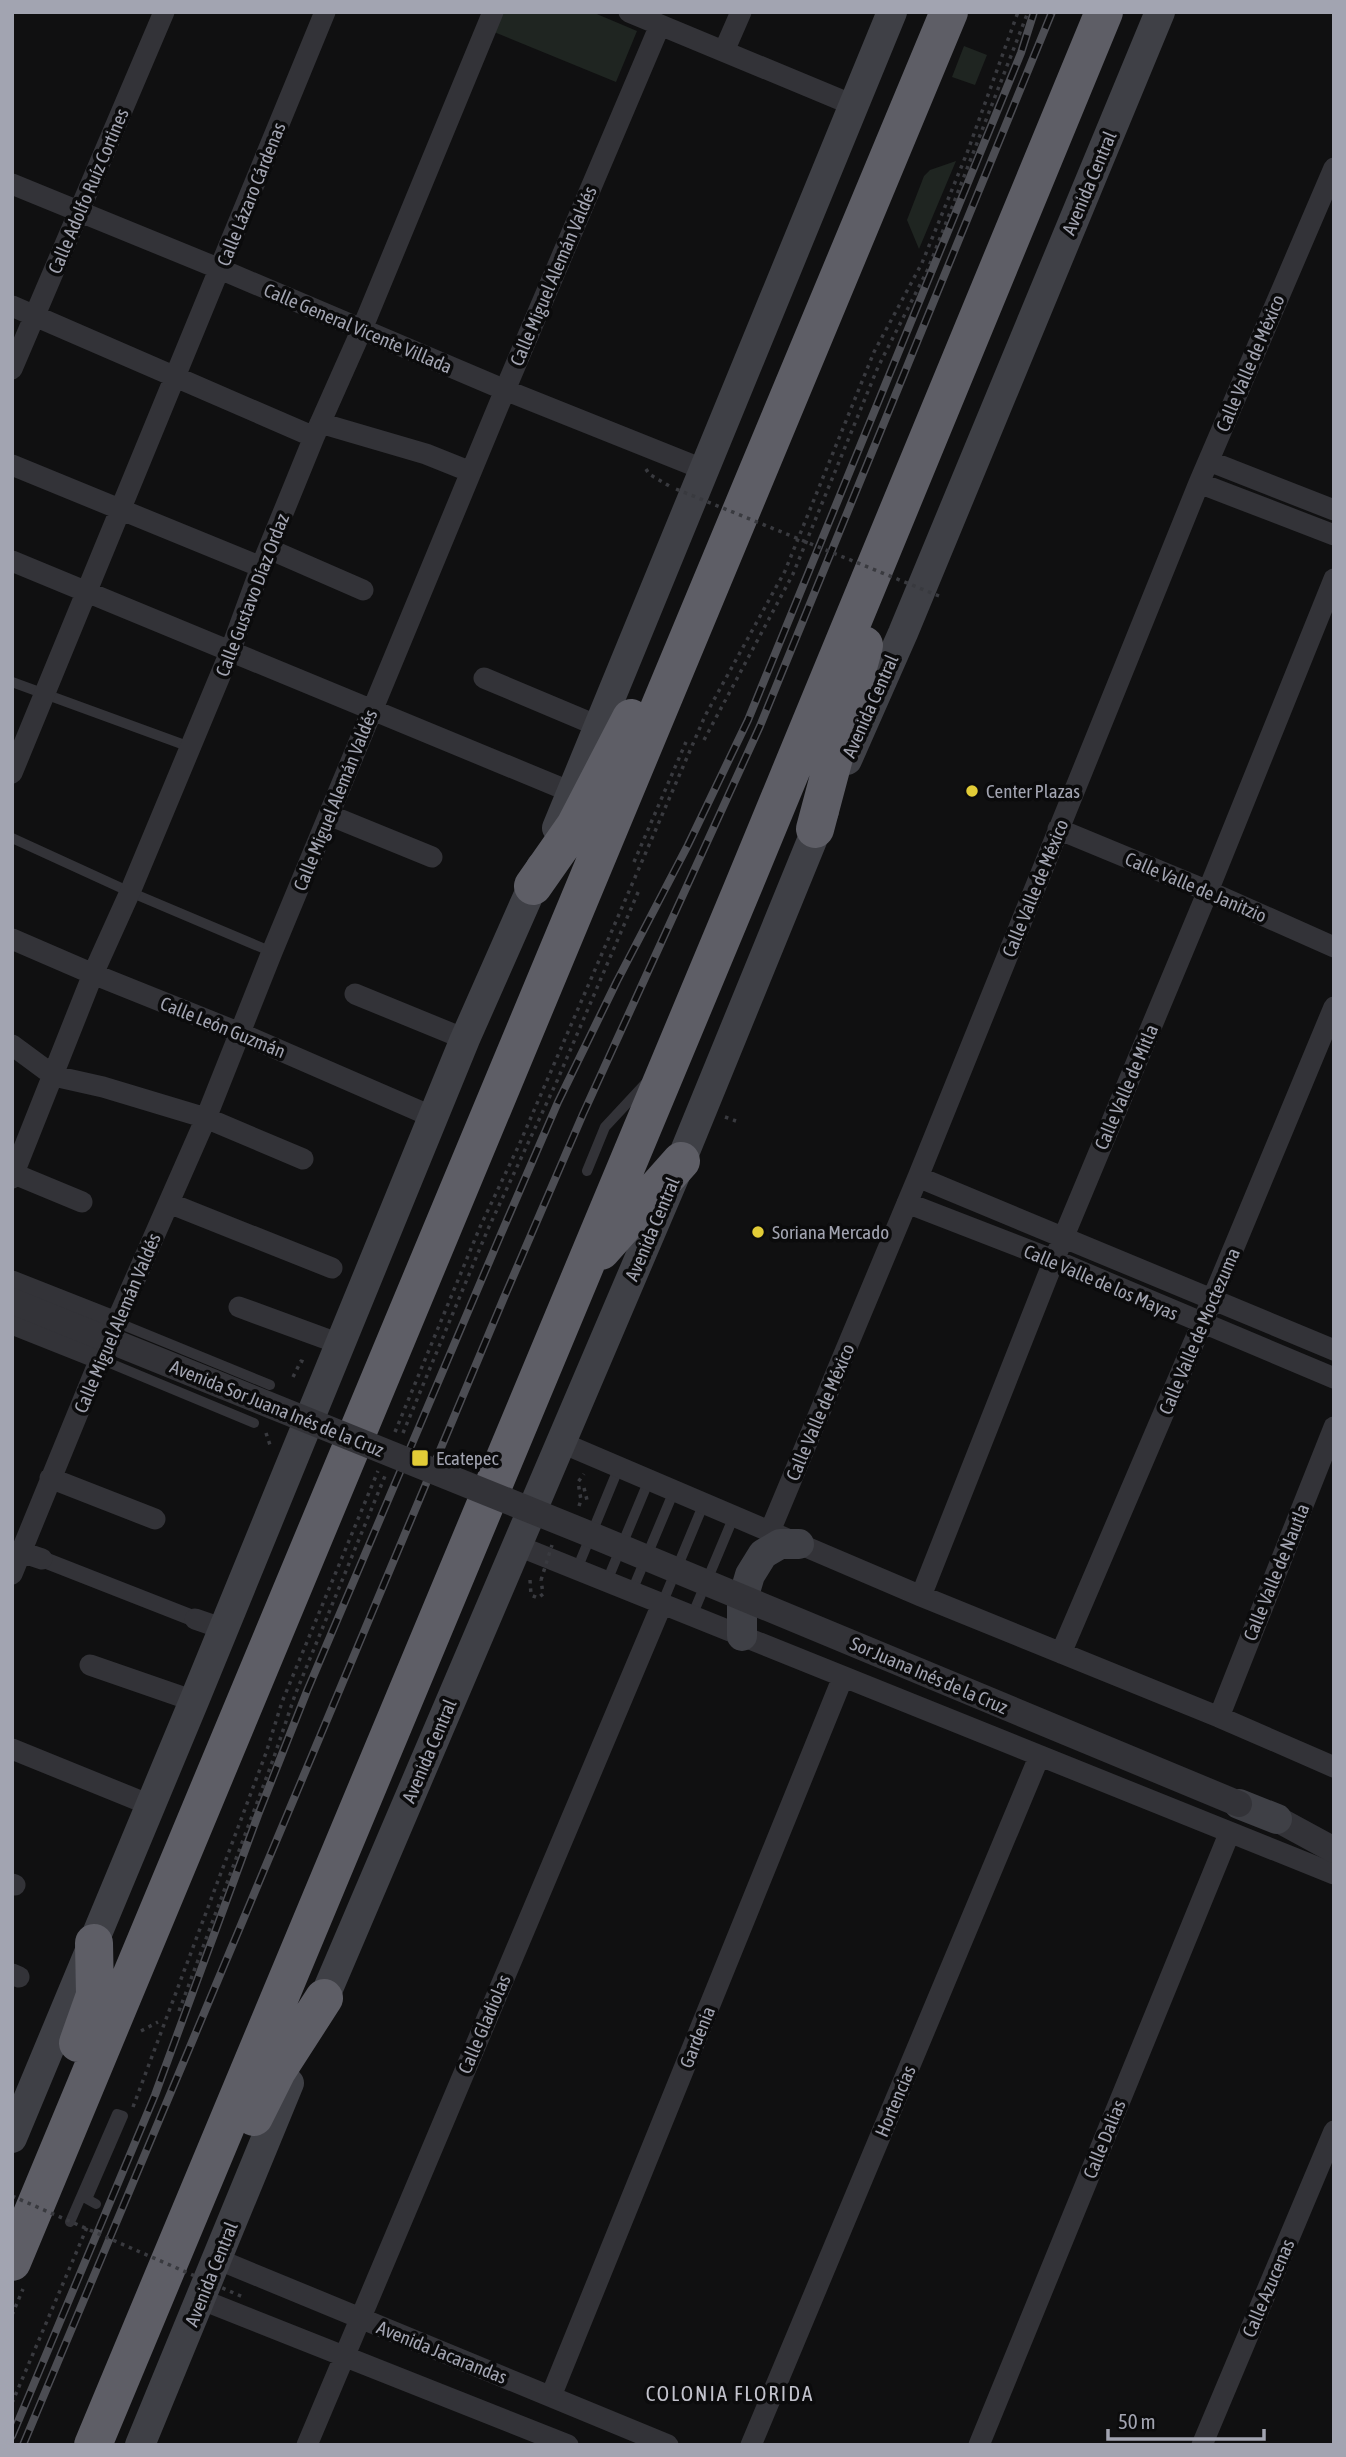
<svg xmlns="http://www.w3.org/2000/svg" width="1346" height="2457" font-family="'Asap Condensed',sans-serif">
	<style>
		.green { fill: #1f2521 }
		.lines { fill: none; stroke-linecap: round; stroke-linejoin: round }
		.path { stroke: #393a3f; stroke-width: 3.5; stroke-dasharray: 3.5 5; stroke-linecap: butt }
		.service { stroke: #333338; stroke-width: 10 }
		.pedestrian { stroke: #333338; stroke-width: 16 }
		.minor { stroke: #333338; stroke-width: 21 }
		.tertiary { stroke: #333338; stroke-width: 26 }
		.secondary { stroke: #3f4046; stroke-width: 30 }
		.motorway { stroke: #5e5e66; stroke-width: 38 }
		.rail-casing { stroke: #4c4d53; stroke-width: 8 }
		.rail { stroke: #0b0b0c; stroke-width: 5; stroke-dasharray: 16; stroke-linecap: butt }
		.path-bridge { stroke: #393a3f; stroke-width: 3.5; stroke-dasharray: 3.5 5; stroke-linecap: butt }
		.tertiary-bridge { stroke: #333338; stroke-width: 26 }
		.poi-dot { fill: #e2cc37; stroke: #0b0b0c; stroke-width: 2.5 }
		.labels { text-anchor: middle; stroke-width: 7; stroke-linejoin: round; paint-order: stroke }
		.street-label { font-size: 19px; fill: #a2a4b1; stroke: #0b0b0c }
		.poi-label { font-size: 19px; fill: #a2a4b1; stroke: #0b0b0c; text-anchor: start }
		.neighbourhood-label { font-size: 21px; letter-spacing: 2px; fill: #c3c3cd; stroke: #0b0b0c }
	</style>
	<rect width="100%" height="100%" fill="#101011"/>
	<path class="green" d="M502,12h90l45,19 -21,51 -122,-50z
		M964,46l23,9 -12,30 -23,-8z
		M956,161l-37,88 -12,-29 17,-44 6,-6z"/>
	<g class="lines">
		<path class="path" d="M646,469l3,5 22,13
			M704,740l89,-166 85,-207 50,-98 100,-257
			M634,862l52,-120
			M725,1117l11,4
			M293,1377l8,-16 5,2
			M395,1432l85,-205 39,-82 186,-429 80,-145 89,-219 48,-89 45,-110 51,-141
			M266,1433l5,15
			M403,1433l85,-204 69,-148 82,-191
			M584,1488l3,12 3,1
			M579,1506l2,-6 -3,-18 6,-8
			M530,1580l1,15 7,3 5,-4 -2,-14
			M179,2011l94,-251 22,-65 90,-219
			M141,2031l17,-9
			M133,2107l133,-354 16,-51 96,-231
			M12,2315l11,-26
			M12,2403l76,-178"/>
		<path class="service" d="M12,682l178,65
			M12,838l118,54 142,60
			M587,1171l18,-44 40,-43
			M116,1322l154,63
			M100,1359l154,64
			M577,1569l42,-102
			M607,1581l42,-101
			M632,1591l42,-100
			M662,1604l42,-101
			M692,1616l42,-100
			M70,2222l47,-108 6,2 -36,83 9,5"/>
		<path class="pedestrian" d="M42,1559l153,60"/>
		<path class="minor" d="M629,12l224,93
			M724,51l17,-39
			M12,184l208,85 285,121 200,80
			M12,306l302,131
			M12,369l152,-357
			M320,423l106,31 45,18
			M1209,461l125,49
			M12,465l249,102
			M1199,483l135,52
			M269,549l94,41
			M12,561l559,231
			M484,678l114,48
			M12,773l313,-761
			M329,815l103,42
			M1058,829l150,62 126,56
			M12,939l81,35 147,59 193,84
			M355,994l110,45
			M12,1045l42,31 49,11 103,31 97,41
			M12,1173l70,29
			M918,1177l416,173
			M12,1178l81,-204 37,-82 100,-240 31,-85 53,-130 48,-108 131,-317
			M169,1203l163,65
			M907,1203l147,57 280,118
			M12,1281l104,41
			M239,1307l101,37
			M12,1324l88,35
			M560,1442l361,154 298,121 115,50
			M50,1478l105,41
			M770,1531l148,-354 281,-694 135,-315
			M516,1545l818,329
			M21,1552l21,7
			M12,1574l88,-215 106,-241 66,-166 233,-562 155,-365
			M921,1596l133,-336 154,-369 126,-312
			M195,1619l29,10
			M1061,1653l151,-353 122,-293
			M90,1665l104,36
			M1219,1717l115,-290
			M12,1749l138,56
			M12,1884l3,1
			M12,1974l7,3
			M217,2259l451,186
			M200,2299l368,146
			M551,2396l292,-719
			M307,2445l355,-841
			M751,2445l288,-688
			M979,2445l250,-611
			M1202,2445l132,-314"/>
		<path class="tertiary" d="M1277,1819l57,31"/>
		<path class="secondary" d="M847,760l56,-127 257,-621
			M557,828l335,-816
			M742,1636v-34l8,-27 13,-21 17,-10h19
			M1239,1804l38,15
			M316,2017l365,-856 143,-350
			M12,2138l182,-437 271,-662 76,-172
			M140,2445l149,-362"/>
		<path class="motorway" d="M815,829l49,-184
			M533,886l42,-60 56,-108
			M601,1251l80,-90
			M78,2043l17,-48 -1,-52
			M254,2117l23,-46 47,-73
			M12,2262l937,-2250
			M93,2445l650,-1558 361,-875"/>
		<defs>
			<path id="rail" d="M12,2436l143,-341 103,-280 49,-124 194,-457 57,-132 59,-121 71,-136 60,-125 273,-667 13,-41
				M23,2445l480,-1145 80,-186 177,-388 292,-714"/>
		</defs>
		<use href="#rail" class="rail-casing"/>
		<use href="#rail" class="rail"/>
		<path class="path-bridge" d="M676,489l263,107
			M541,1580l11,-35
			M12,2196l231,101"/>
		<path class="tertiary-bridge" d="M12,1301l570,230 657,273"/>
	</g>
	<g class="poi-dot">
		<circle cx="972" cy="791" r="7"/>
		<circle cx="758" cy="1232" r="7"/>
		<rect x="411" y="1449" width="18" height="18" rx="3.5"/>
	</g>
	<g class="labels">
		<g class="street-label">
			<text transform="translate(1089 183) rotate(-67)" y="7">Avenida Central</text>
			<text transform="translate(88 191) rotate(-67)" y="7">Calle Adolfo Ruíz Cortines</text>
			<text transform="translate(251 194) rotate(-68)" y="7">Calle Lázaro Cárdenas</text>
			<text transform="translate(553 276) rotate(-67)" y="7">Calle Miguel Alemán Valdés</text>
			<text transform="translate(358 328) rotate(23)" y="7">Calle General Vicente Villada</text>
			<text transform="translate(1250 363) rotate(-67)" y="7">Calle Valle de México</text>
			<text transform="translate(252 595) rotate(-69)" y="7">Calle Gustavo Díaz Ordaz</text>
			<text transform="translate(870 706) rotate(-66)" y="7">Avenida Central</text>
			<text transform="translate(335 800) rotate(-68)" y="7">Calle Miguel Alemán Valdés</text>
			<text transform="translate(1196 887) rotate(23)" y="7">Calle Valle de Janitzio</text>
			<text transform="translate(1035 888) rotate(-68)" y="7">Calle Valle de México</text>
			<text transform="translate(223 1027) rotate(22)" y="7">Calle León Guzmán</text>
			<text transform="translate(1126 1087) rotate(-67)" y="7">Calle Valle de Mitla</text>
			<text transform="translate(652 1229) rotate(-67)" y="7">Avenida Central</text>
			<text transform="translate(1101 1282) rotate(23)" y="7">Calle Valle de los Mayas</text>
			<text transform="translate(117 1323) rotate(-67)" y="7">Calle Miguel Alemán Valdés</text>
			<text transform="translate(1199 1331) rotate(-67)" y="7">Calle Valle de Moctezuma</text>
			<text transform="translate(277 1408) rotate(22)" y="7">Avenida Sor Juana Inés de la Cruz</text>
			<text transform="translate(820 1412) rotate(-67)" y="7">Calle Valle de México</text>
			<text transform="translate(1276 1572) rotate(-68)" y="7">Calle Valle de Nautla</text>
			<text transform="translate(929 1675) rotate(23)" y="7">Sor Juana Inés de la Cruz</text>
			<text transform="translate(429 1751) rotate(-67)" y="7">Avenida Central</text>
			<text transform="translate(484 2024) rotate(-67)" y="7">Calle Gladiolas</text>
			<text transform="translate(697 2037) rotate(-68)" y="7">Gardenia</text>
			<text transform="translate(895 2101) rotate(-67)" y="7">Hortencias</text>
			<text transform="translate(1104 2139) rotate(-68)" y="7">Calle Dalias</text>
			<text transform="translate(211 2274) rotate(-68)" y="7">Avenida Central</text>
			<text transform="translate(1268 2288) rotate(-67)" y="7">Calle Azucenas</text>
			<text transform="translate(442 2352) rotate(22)" y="7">Avenida Jacarandas</text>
		</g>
		<g class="poi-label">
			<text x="986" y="798">Center Plazas</text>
			<text x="772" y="1239">Soriana Mercado</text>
			<text x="436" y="1465">Ecatepec</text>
		</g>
		<g class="neighbourhood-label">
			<text x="730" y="2401">COLONIA FLORIDA</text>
		</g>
	</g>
	<rect width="1346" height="2457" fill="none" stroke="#a2a4b1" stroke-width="28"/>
	<path d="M1108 2429v10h156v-10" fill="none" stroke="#a2a4b1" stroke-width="3.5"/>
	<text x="1118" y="2429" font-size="21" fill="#a2a4b1" stroke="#0b0b0c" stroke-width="5" paint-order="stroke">50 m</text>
</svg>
